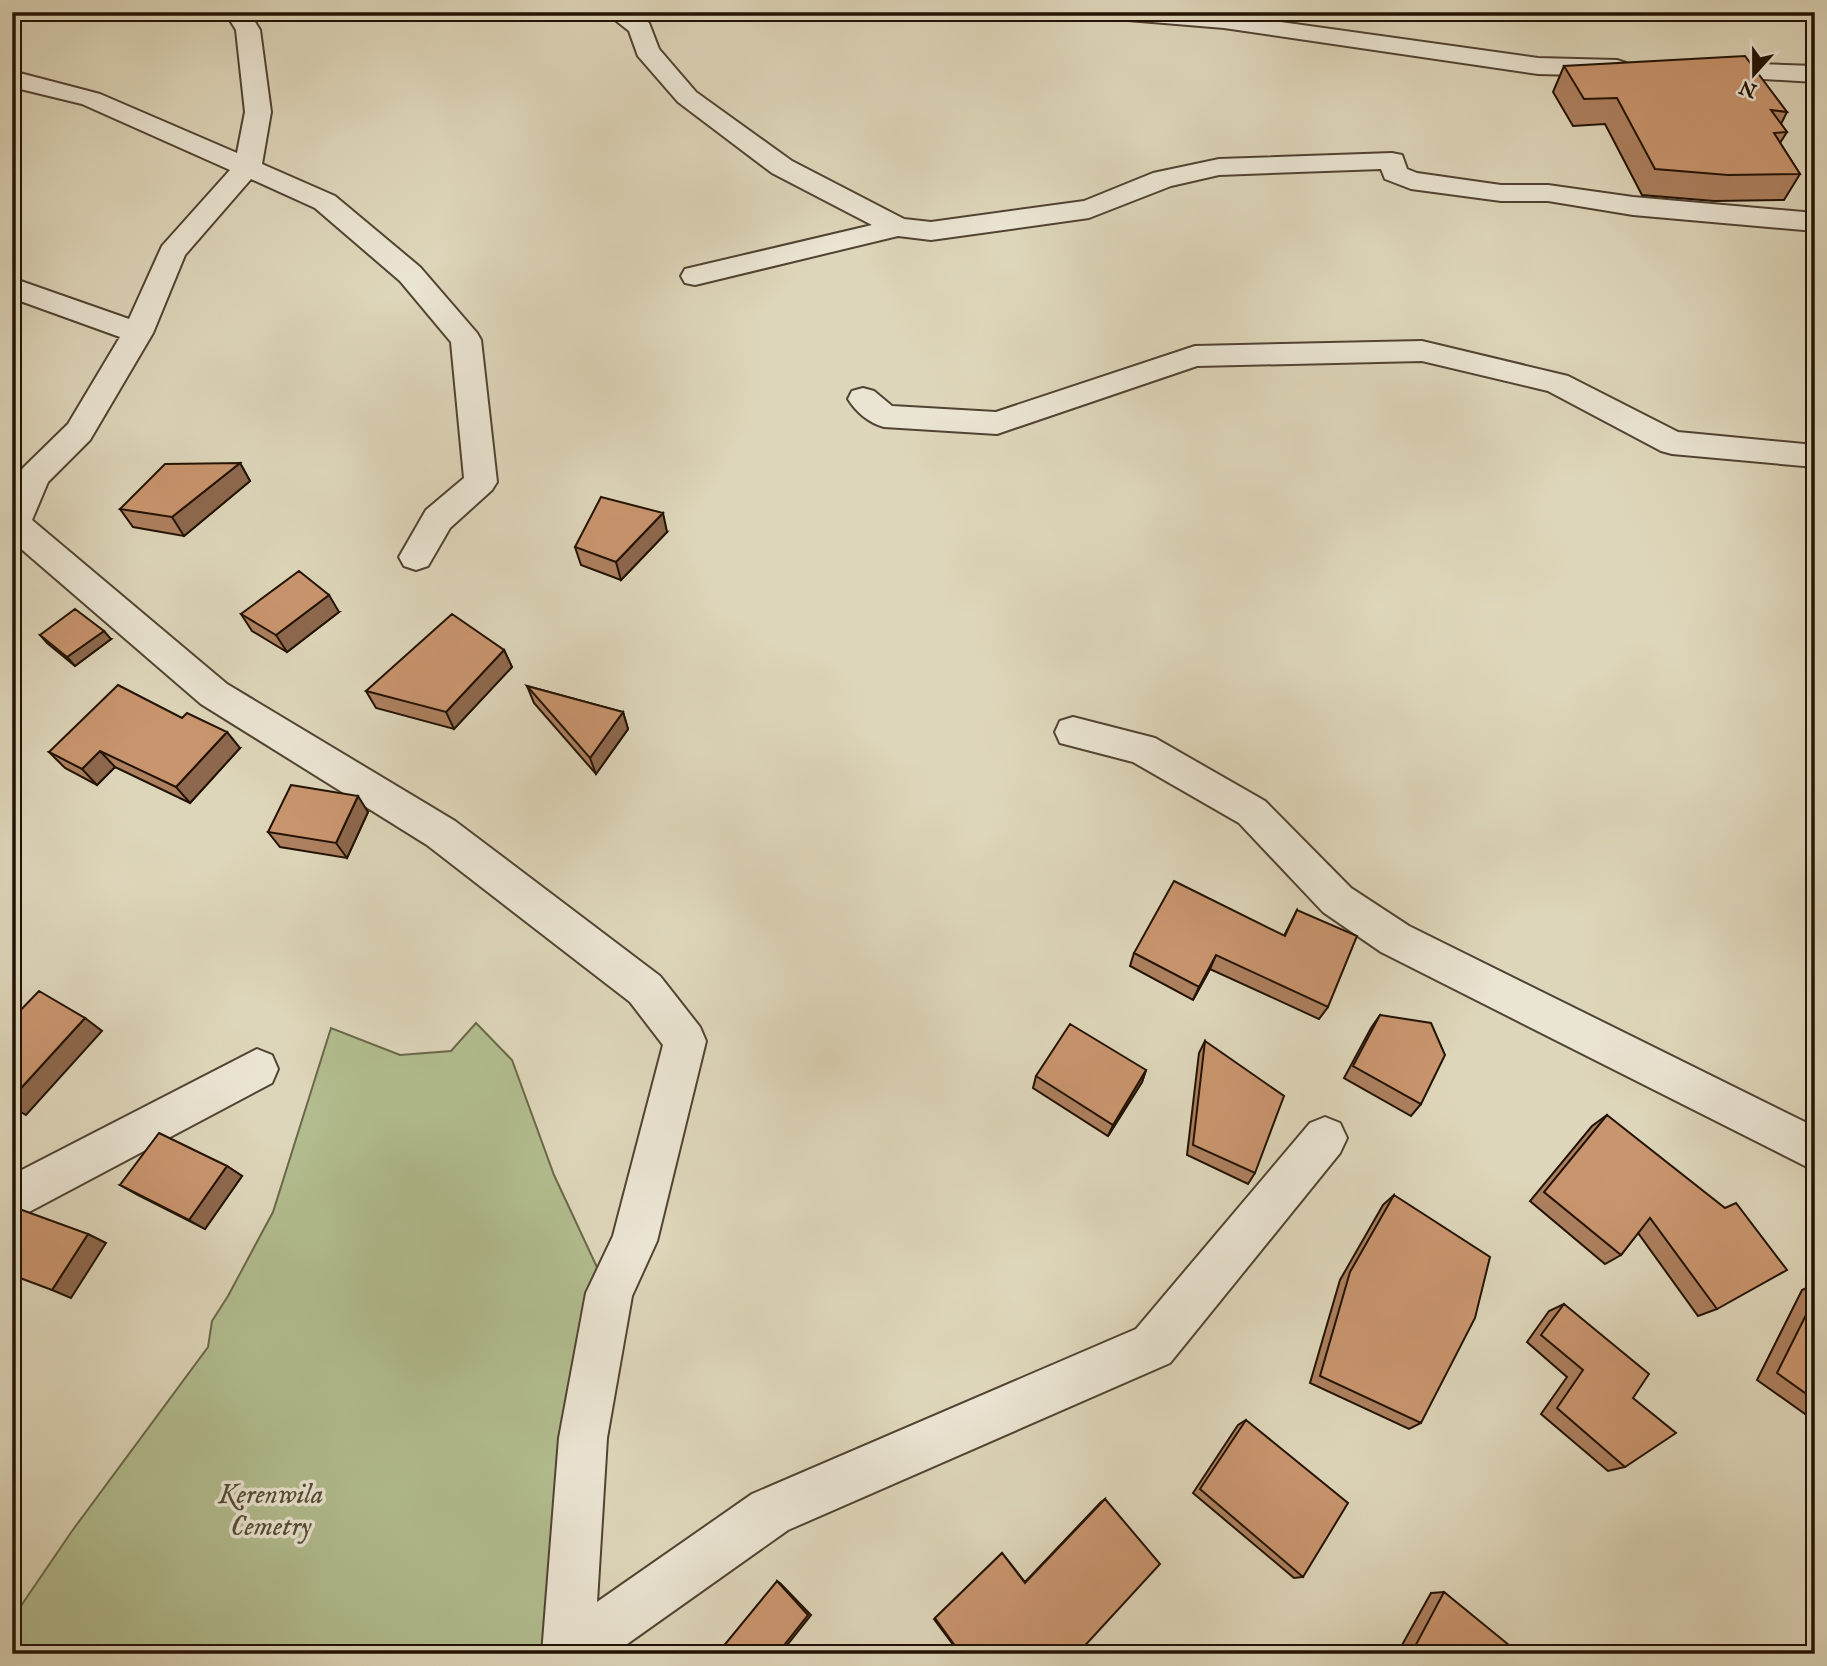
<svg xmlns="http://www.w3.org/2000/svg" width="1827" height="1666" font-family="'IM FELL English',serif">
	<style>
		.green { fill: #b2bd8f; stroke: #6a684a; stroke-width: 2 }
		.lines { fill: none; stroke-linecap: round; stroke-linejoin: round }
		.street-casing { stroke: #514332; stroke-width: 4 }
		.street { fill: #eae4d2; fill-rule: evenodd }
		.wall { fill: #ad805f; stroke: #221204; stroke-width: 2 }
		.shaded-wall { fill: #8d684d; stroke: #221204; stroke-width: 2 }
		.building { fill: #c9956e; stroke: #221204; stroke-width: 2 }
		.labels { text-anchor: middle; stroke-width: 7; stroke-linejoin: round; paint-order: stroke }
		.near-park-label { font-size: 28px; font-style: italic; fill: #544e35; stroke: #eae4d2 }
	</style>
	<rect width="100%" height="100%" fill="#ded6ba"/>
	<filter id="stains"><feTurbulence type="fractalNoise" baseFrequency=".00286" numOctaves="4"/><feColorMatrix values="0 0 0 0 .2 0 0 0 0 .09 0 0 0 0 .02 0 0 0 .5 -.17"/></filter>
	<radialGradient id="worn" r=".72"><stop offset=".6" stop-color="#630" stop-opacity="0"/><stop offset="1" stop-color="#630" stop-opacity=".3"/></radialGradient>
	<path class="green" d="M476,1023l36,37 42,115 55,118 -41,361h-556v-35l60,-88 136,-184 4,-26 16,-25 45,-84 58,-184 69,27 51,-4z"/>
	<g class="lines">
		<defs>
			<path id="street" d="M225,12h24l11,18 11,82 -9,52 73,32 85,71 57,66 4,7 16,142 -5,8 -42,38 -22,38 -12,4 -12,-4 -5,-9 27,-47 38,-32 -13,-136 -51,-61 -85,-73 -64,-29 -66,76 -32,78 -63,107 -42,42 -16,38 195,164 228,137 205,155 40,51 6,14 -49,200 -25,55 -25,142 -10,164 155,-108 384,-165 174,-206 15,-6 15,6 7,15 -7,15 -170,210 -382,167 -175,124h-71l17,-216 27,-145 27,-57 50,-191 -33,-43 -203,-157 -226,-141 -189,-163c0,-26 -3,-50 11,-73l45,-44 52,-87 -108,-39v-20l117,41 33,-73 68,-76 -148,-66 -70,-17v-16l88,23 137,59 8,-41 -9,-82z
				M605,12h28l16,11 10,26 37,43 96,69 112,58 27,3 153,-21 69,-28 66,-14 173,-6 10,2 5,14 10,4 84,12h47l85,12 182,16v18l-182,-16 -85,-14h-47l-90,-12 -26,-10 -4,-10 -162,6 -48,11 -82,32 -158,22 -33,-4 -203,49 -10,-2 -4,-7 4,-7 187,-44 -100,-52 -94,-71 -40,-46 -9,-25z
				M1104,12l120,2 314,44 79,2 9,3 4,5 -4,5 -9,3 -79,-2 -314,-46 -108,-9 -9,-2z
				M1705,62l110,4v16l-119,-7 -4,-5 4,-5z
				M1422,341l146,35 110,56 137,13v22l-143,-13 -11,-3 -113,-60 -126,-30 -225,5 -200,68 -113,-7c-15,-4 -28,-15 -36,-28l4,-8 11,-3 11,3 18,15 104,6 199,-66z
				M1073,717l82,21 110,63 86,87 58,38 406,201v44l-434,-219 -58,-40 -84,-89 -106,-61 -73,-19 -5,-11 5,-11z
				M257,1049l15,6 6,14 -6,14 -260,138v-46z"/>
		</defs>
		<use href="#street" class="street-casing"/>
		<use href="#street" class="street"/>
	</g>
	<path class="wall" d="M1564,66l223,46 -6,12 6,8 -7,11 20,31 -16,26 -70,1 -72,-6 -37,-71 -32,2 -20,-34z
		M1815,78v44l-7,-31z
		M240,463l10,18 -66,55 -51,-9 -13,-18z
		M667,532l-46,48 -40,-15 -6,-18z
		M339,612l-52,40 -35,-21 -11,-17z
		M40,635l71,4 -36,27 -28,-23z
		M504,650l8,17 -58,62 -78,-21 -10,-17z
		M527,686l96,26 5,17 -32,45 -62,-71z
		M240,748l-50,55 -75,-36 -18,18 -32,-17 -16,-16z
		M368,812l-21,46 -67,-11 -12,-15z
		M1297,910l31,97 -9,12 -109,-50 -17,31 -63,-34 4,-13 150,-17z
		M1380,1015l41,89 -10,12 -67,-38 27,-50z
		M1205,1041l50,132 -7,11 -61,-29 12,-102z
		M1146,1070l-4,12 -34,54 -75,-48 3,-12z
		M1607,1115l110,194 -19,7 -60,-83 -17,22 -16,9 -75,-63 62,-75z
		M227,1166l15,10 -37,53 -67,-34 -18,-10z
		M1394,1195l27,228 -12,6 -99,-46 30,-103 43,-75z
		M1815,1284v137l-58,-41 45,-90z
		M1564,1304l69,94 -8,69 -17,4 -67,-57 26,-37 -40,-35 22,-31z
		M1246,1420l57,157 -9,1 -101,-85 45,-68z
		M1105,1499l-26,153 1,2h-120l-26,-35 68,-66 23,29 76,-80z
		M1444,1592l69,62h-116l34,-61z"/>
	<path class="shaded-wall" d="M240,463l10,18 -66,55 -12,-19z
		M663,513l4,19 -46,48 -5,-18z
		M329,595l10,17 -52,40 -11,-17z
		M104,631l7,8 -36,27 -8,-9z
		M504,650l8,17 -58,62 -8,-17z
		M623,712l5,17 -32,45 -6,-16z
		M227,732l13,16 -50,55 -14,-16z
		M100,751l15,16 -18,18 -15,-16z
		M358,796l10,16 -21,46 -11,-15z
		M1216,955l-6,14 -17,31 6,-13z
		M85,1018l17,13 -76,84 -14,-8v-9z
		M1146,1070l-4,12 -34,54 5,-11z
		M227,1166l15,10 -37,53 -16,-9z
		M88,1234l18,9 -35,55 -19,-8z
		M777,1581l3,2 31,32 -31,39h-3z"/>
	<path class="building" d="M1745,56l42,56 -16,-2 16,22 -13,1 26,41 -72,1 -73,-6 -38,-71 -33,1 -20,-33z
		M240,463l-68,54 -52,-8 45,-45z
		M601,497l62,16 -47,49 -41,-15z
		M299,571l30,24 -53,40 -35,-21z
		M75,609l29,22 -37,26 -27,-22z
		M452,614l52,36 -58,62 -80,-21z
		M118,685l64,33 5,-5 40,19 -51,55 -76,-36 -18,18 -33,-17z
		M527,686l96,26 -33,46z
		M291,785l67,11 -22,47 -68,-11z
		M1174,881l111,55 12,-26 60,26 -29,71 -112,-52 -17,32 -65,-34z
		M39,991l46,27 -73,80v-79z
		M1380,1015l51,8 14,32 -24,49 -68,-38z
		M1070,1024l76,46 -33,55 -77,-49z
		M1205,1041l79,55 -29,77 -62,-28z
		M1607,1115l118,93 11,-5 51,67 -70,39 -67,-91 -29,37 -77,-63z
		M159,1133l68,33 -38,54 -69,-35z
		M1394,1195l96,62 -15,61 -54,105 -101,-47 30,-104z
		M22,1210l66,24 -36,56 -40,-15v-51z
		M1815,1297v103l-38,-27z
		M1564,1304l85,70 -16,24 43,35 -51,34 -68,-59 26,-38 -42,-35z
		M1246,1420l102,83 -45,74 -103,-88z
		M1105,1499l55,65 -81,88 1,2h-119l-26,-36 67,-65 23,30z
		M777,1581l31,34 -31,39h-60z
		M1444,1592l71,58 -2,4h-102z"/>
	<g class="labels">
		<g class="near-park-label">
			<text x="271" y="1503">Kerenwila<tspan x="271" dy="32">Cemetry</tspan></text>
		</g>
	</g>
	<rect width="1827" height="1666" fill="none" stroke="#ded6ba" stroke-width="42"/>
	<rect x="14" y="14" width="1799" height="1638" fill="none" stroke="#221204" stroke-width="3.5"/>
	<rect x="21" y="21" width="1785" height="1624" fill="none" stroke="#221204" stroke-width="2"/>
	<g transform="translate(1754 74) rotate(201)" stroke="#eae4d2" stroke-width="5" paint-order="stroke">
	<path d="M0-5L12 26L0 18L-12 26Z" fill="#221204"/>
	<text y="-10" font-size="19" font-weight="bold" text-anchor="middle" fill="#221204">N</text>
	</g>
	<rect width="100%" height="100%" filter="url(#stains)"/>
	<rect width="100%" height="100%" fill="url(#worn)"/>
</svg>
